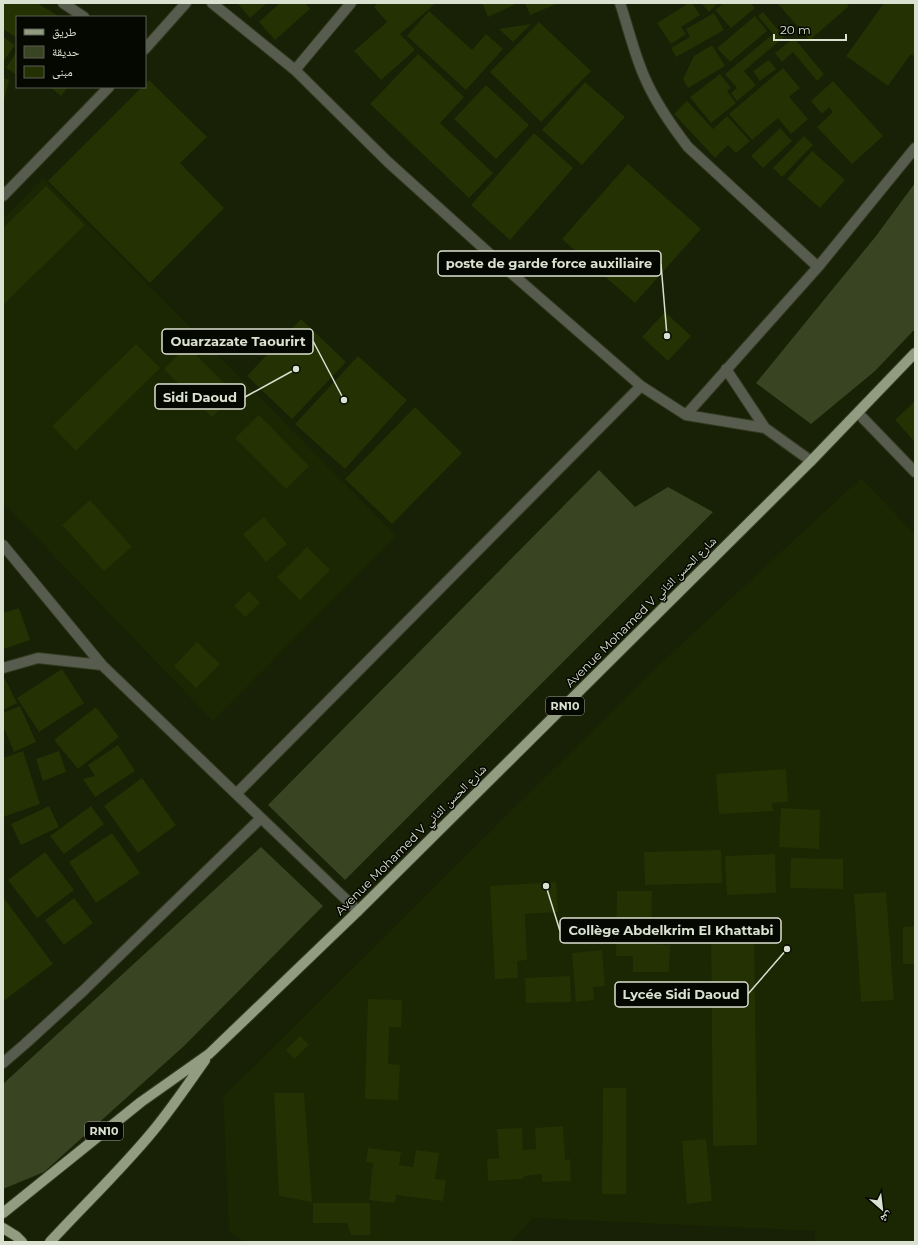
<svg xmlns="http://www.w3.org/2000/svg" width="918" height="1245" font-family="Montserrat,'Noto Naskh Arabic',sans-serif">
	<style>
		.built { fill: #1b2603 }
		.green { fill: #394522 }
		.building { fill: #243103 }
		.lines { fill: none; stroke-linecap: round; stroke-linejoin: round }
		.minor-casing { stroke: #333b22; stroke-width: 12 }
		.primary-casing { stroke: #333b22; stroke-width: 12 }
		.minor { stroke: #575c4f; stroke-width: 10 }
		.primary { stroke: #929c81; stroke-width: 10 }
		.labels { text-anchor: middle; stroke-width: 3; stroke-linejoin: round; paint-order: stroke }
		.shield { fill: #050801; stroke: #9ba093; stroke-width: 1 }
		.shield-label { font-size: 11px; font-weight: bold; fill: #dbe1d1 }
		.street-label { font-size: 12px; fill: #dbe1d1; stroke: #050801 }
		.leader { fill: none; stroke: #dbe1d1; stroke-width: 1.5 }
		.callout-dot { fill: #dbe1d1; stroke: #050801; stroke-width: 1.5 }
		.callout { fill: #050801; stroke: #dbe1d1; stroke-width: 1.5 }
		.callout-label { font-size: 13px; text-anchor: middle; font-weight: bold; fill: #dbe1d1 }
	</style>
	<rect width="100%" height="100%" fill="#182005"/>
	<path class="built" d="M43,178l354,358 -184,185 -210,-218v-284z
		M861,478l54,56v708h-101l1,-11 -282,-13 -22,24h-266l-16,-10 -6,-135 426,-423z"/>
	<path class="green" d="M915,183v146l-40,42 -64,53 -55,-41 120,-147z
		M599,470l36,37 33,-20 45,25 -368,368 -77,-75z
		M261,847l62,59 -139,140 -140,126 -41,17v-105z"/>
	<path class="building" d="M3,3h34l23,14h-43v21l-14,-9z
		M237,3h30l-17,15z
		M280,3h25l5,6 -35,31 -16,-18z
		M378,3h58l-36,31 15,16 -34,30 -27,-29 33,-29 -13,-15z
		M482,3h36l-30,14z
		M525,3h34l-29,12z
		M689,3h3l8,12 -19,12 5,7 -15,10 -14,-21z
		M701,3h17l-9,9z
		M724,3h27l4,5 -24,20 -16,-18z
		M777,3h70l2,3 -39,34z
		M884,3h31v54l-4,-3 -23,32 -42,-30z
		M429,11l43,39 14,-16 17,15 -37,41 -59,-54z
		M763,12l21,25 -40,34 12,14 -19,16 -6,-8 6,-5 -12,-14 48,-40 -15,-18z
		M714,13l10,17 -48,27 -5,-9 19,-11 -4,-8z
		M755,16l12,15 -37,31 -13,-14z
		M539,22l52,49 -50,51 -51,-50z
		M531,24l-18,18 -14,-13z
		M3,37l12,8 -12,17z
		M794,38l30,36 -7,7 -24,-29 -11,10 -7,-9z
		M712,45l13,21 -37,22 -5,-9 11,-23z
		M17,51v24l-11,-7z
		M418,54l46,43 -24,26 53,50 -24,25 -99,-94z
		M769,60l7,9 -16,12 -7,-10z
		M783,68l17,20 -11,9 19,22 -17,15 -13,-16 -26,22 -23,-26z
		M720,74l11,14 -4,3 9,12 -25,20 -21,-26z
		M3,78l6,2 -5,21h-1z
		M149,80l58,57 -27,26 44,45 -74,75 -102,-102 94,-94h3v-3z
		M833,81l50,55 -31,28 -35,-37 16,-15 -4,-5 -7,7 -11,-13z
		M585,82l40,35 -43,48 -40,-35z
		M486,85l43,40 -33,34 -42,-40z
		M50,87h18l-7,9z
		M687,101l26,28 14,-13 23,25 -14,12 -8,-8 -13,13 -41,-44z
		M780,128l12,13 -29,27 -12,-12z
		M534,133l39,35 -63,72 -39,-35z
		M804,136l9,9 -31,32 -9,-9z
		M812,151l33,29 -25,28 -33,-29z
		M628,164l73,65 -66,74 -73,-64z
		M46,186l39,39 -82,80v-77z
		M665,312l26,24 -23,25 -26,-24z
		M301,319l45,43 -54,57 -45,-43z
		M136,344l24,24 -84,83 -24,-25z
		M187,346l48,48 -23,23 -48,-48z
		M358,356l49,44 -62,69 -50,-45z
		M915,401v41l-20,-22z
		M415,407l47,46 -70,71 -47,-45z
		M259,415l50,51 -23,23 -51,-51z
		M90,500l42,47 -28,24 -42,-46z
		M264,517l23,27 -21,18 -23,-28z
		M307,547l23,23 -30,30 -23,-23z
		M249,591l11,12 -15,14 -11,-11z
		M19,608l11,32 -27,9v-36z
		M197,642l23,22 -24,24 -22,-22z
		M62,669l22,34 -45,29 -22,-34z
		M5,679l12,24 -14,7v-30z
		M20,706l16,36 -22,10 -11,-26v-13z
		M96,707l23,30 -41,32 -24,-29z
		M118,745l17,26 -40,26 -12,-18 12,-3 -7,-11z
		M23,751l17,53 -37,13v-59z
		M59,751l7,21 -23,9 -7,-22z
		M786,769l2,33 -16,1 1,8 -54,3 -3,-40z
		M142,778l34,47 -38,28 -34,-47z
		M49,806l10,21 -38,18 -10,-21z
		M91,806l13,18 -40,30 -14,-18z
		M781,808l39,2 -1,39 -40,-2z
		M112,833l28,40 -44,30 -27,-41z
		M721,850l1,33 -77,2 -1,-33z
		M45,852l29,38 -37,28 -29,-38z
		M775,854l1,39 -49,2 -2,-39z
		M791,858l52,1v30l-53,-1z
		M556,882l2,30 -33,2 2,46 -10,1 1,17 -23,1 -5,-93z
		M617,891h35l-1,53 19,1 -1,27h-36v-16h-17z
		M886,892l8,108 -33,2 -7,-108z
		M3,897l50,67 -50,37z
		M74,898l19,25 -29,22 -19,-25z
		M915,926v38h-12v-37z
		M754,928l3,217 -44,1 -2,-217z
		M602,950l3,36 -12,1 1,13 -18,2 -4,-49z
		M570,976l1,26 -45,1 -1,-25z
		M368,999l34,1 -1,27h-12l-1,37 12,1 -2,35 -33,-1z
		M300,1036l9,9 -15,14 -8,-9z
		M603,1088h23v106h-24z
		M274,1093h30l8,109 -33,-6z
		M563,1126l2,34 5,-1 1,22 -29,1v-8l-18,2 -1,3 -35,2 -1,-22 12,-1 -2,-29 25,-1 1,22 13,-1 -1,-21z
		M706,1139l6,62 -25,3 -5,-63z
		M368,1148l33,4 -2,13 14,2 3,-17 23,3 -4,26 11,1 -3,21 -47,-6 -1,8 -26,-3 4,-37 -7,-1z
		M313,1203h57v32h-19l-4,-12h-34z"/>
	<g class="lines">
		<defs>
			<path id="minor" d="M63,3l21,14
				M212,3l83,67 93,92 123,111 130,113 45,29 79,13 46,33
				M620,3c8,24 14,50 24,73 11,26 27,49 44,71l130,120
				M145,49l41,-46
				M295,70l56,-67
				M3,196l106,-109
				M726,369l39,59
				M858,413l57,59
				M686,415l132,-148 97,-119
				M3,545l99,120 256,246
				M3,668l35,-10 64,7
				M237,793l404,-407
				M3,1063l22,-19 58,-53 178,-173"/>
			<path id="primary" d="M3,1213l138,-111 68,-48 149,-143 453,-450 104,-108
				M3,1228l13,8 6,6
				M50,1242c34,-37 71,-72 103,-111 19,-23 35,-47 52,-71"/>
		</defs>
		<use href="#minor" class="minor-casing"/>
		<use href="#primary" class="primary-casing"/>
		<use href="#minor" class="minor"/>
		<use href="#primary" class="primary"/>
	</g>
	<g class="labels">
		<g class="shield">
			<rect x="546" y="697" width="38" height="18" rx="3"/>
			<rect x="85" y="1122" width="38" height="18" rx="3"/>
		</g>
		<g class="shield-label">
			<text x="565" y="710">RN10</text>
			<text x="104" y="1135">RN10</text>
		</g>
		<g class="street-label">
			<text transform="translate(641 612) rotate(-45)" y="4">Avenue Mohamed V شارع الحسن الثاني</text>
			<text transform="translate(411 840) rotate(-45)" y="4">Avenue Mohamed V شارع الحسن الثاني</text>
		</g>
	</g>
	<path class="leader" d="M667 336L661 264M344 400L313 341M296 369L245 397M546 886L560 931M787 949L748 994"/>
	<g class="callout-dot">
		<circle cx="667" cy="336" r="4"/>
		<circle cx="344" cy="400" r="4"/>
		<circle cx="296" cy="369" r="4"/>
		<circle cx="546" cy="886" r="4"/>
		<circle cx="787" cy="949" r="4"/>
	</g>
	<g class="callout">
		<rect x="438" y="251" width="223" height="25" rx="4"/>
		<rect x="162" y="329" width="151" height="25" rx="4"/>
		<rect x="155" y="384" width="90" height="25" rx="4"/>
		<rect x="560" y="918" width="221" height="25" rx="4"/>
		<rect x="615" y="982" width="133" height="25" rx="4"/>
	</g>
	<g class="callout-label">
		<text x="549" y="268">poste de garde force auxiliaire</text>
		<text x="238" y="346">Ouarzazate Taourirt</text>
		<text x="200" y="402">Sidi Daoud</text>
		<text x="671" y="935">Collège Abdelkrim El Khattabi</text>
		<text x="681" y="999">Lycée Sidi Daoud</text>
	</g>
	<rect width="918" height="1245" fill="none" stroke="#dbe1d1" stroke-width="8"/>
	<rect x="16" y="16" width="130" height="72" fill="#050801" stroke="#5b5f54"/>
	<rect x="24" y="29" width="20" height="6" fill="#929c81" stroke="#5b5f54"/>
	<text x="52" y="36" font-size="12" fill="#dbe1d1">طريق</text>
	<rect x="24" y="46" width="20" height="12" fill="#394522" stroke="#5b5f54"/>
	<text x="52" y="56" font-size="12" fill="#dbe1d1">حديقة</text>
	<rect x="24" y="66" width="20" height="12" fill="#243103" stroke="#5b5f54"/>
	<text x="52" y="76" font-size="12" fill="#dbe1d1">مبنى</text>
	<g transform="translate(882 1209) rotate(152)" stroke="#050801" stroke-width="3" paint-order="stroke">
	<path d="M0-3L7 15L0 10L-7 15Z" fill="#dbe1d1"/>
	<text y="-6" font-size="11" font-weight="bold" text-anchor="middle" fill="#dbe1d1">ش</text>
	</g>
	<path d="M774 34v6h72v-6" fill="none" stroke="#dbe1d1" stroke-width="2"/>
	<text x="780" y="34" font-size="12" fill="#dbe1d1" stroke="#050801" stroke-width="3" paint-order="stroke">20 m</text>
</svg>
